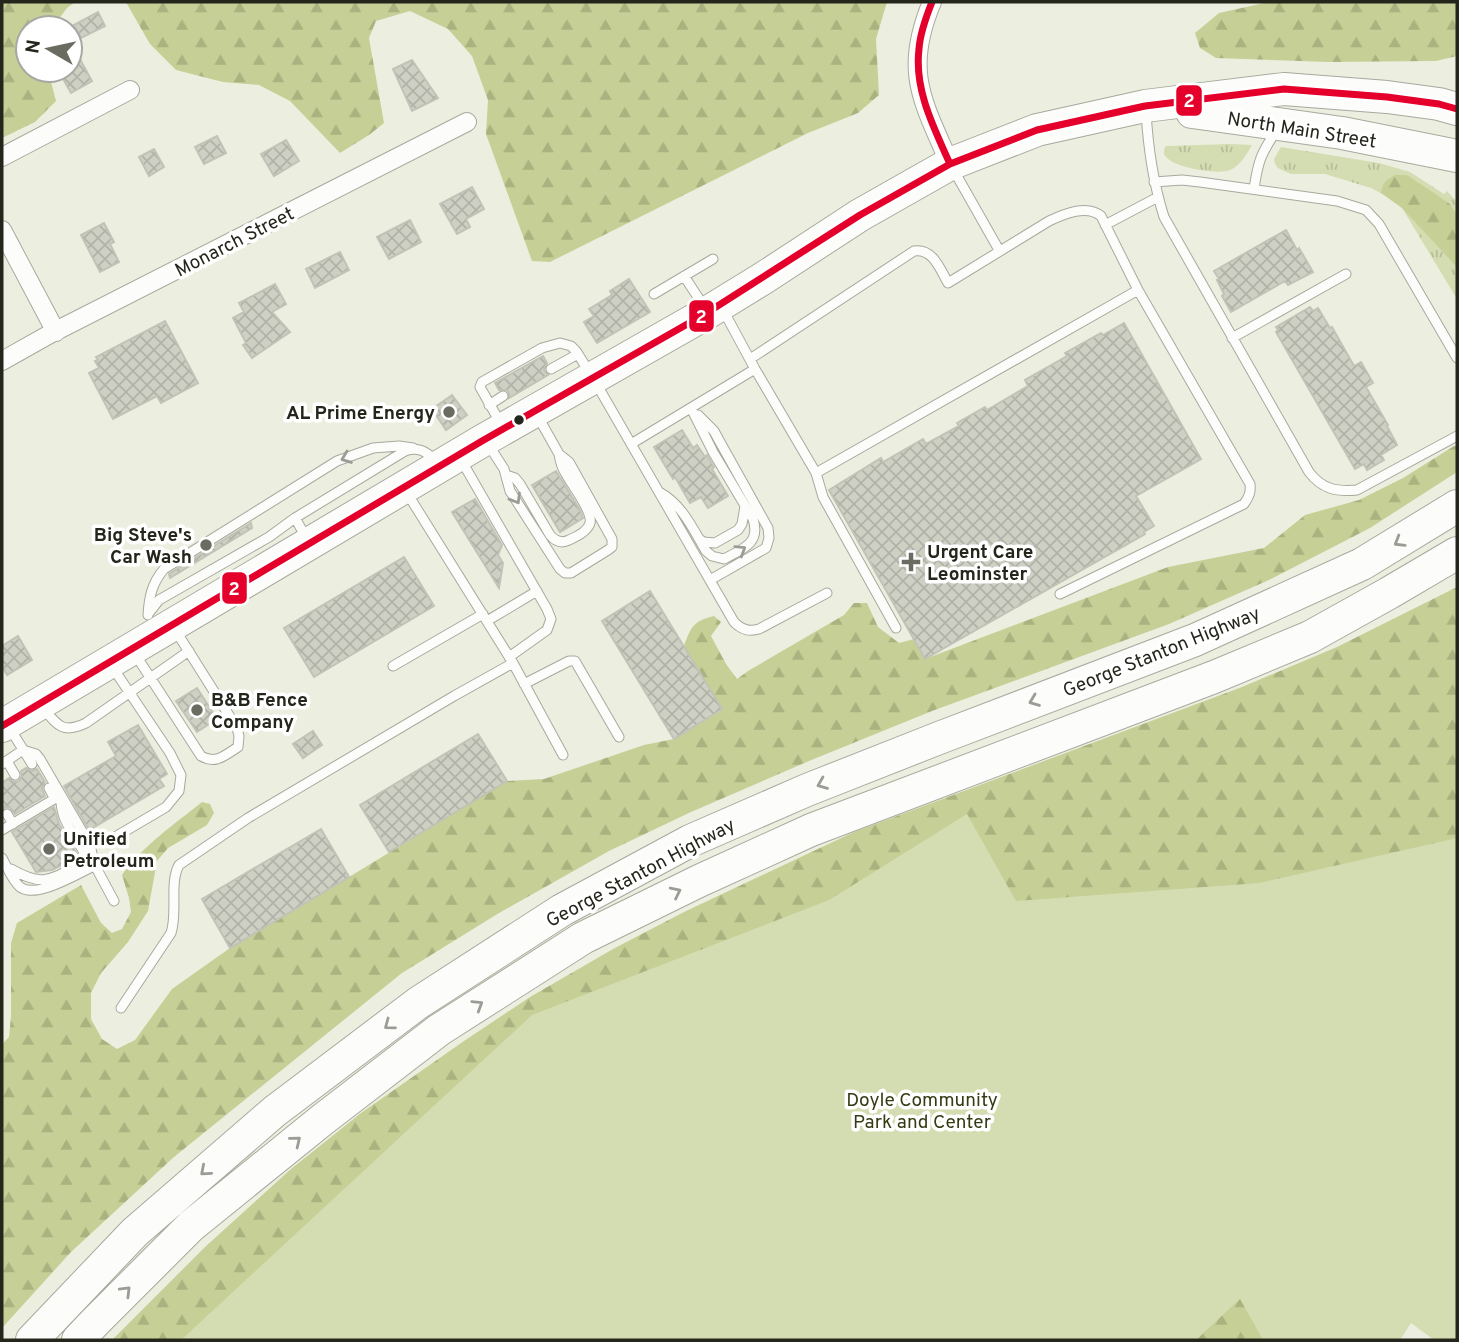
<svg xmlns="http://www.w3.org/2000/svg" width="1459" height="1342" font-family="Overpass,sans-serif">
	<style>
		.grass { fill: url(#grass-tufts) }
		.forest { fill: url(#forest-firs) }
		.park { fill: #d4dcb2 }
		.building { fill: url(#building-cross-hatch); stroke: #c1c3b7; stroke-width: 2 }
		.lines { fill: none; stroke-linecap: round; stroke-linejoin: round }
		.lane-casing { stroke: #a6a99d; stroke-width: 11 }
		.street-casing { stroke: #a6a99d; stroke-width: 20 }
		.highway-casing { stroke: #a6a99d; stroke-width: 34 }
		.lane { stroke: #fcfdfa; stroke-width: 9 }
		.street { stroke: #fcfdfa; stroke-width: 18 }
		.highway { stroke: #fcfdfa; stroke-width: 32 }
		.bus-1-casing { stroke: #fff; stroke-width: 12 }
		.bus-1 { stroke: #e4002b; stroke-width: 7 }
		.oneway { stroke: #9b9c96 }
		.poi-dot { fill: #6a6c61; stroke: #fff; stroke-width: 2.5 }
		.bus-dot { fill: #24261c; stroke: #fff; stroke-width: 2.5 }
		.labels { text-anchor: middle; stroke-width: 7; stroke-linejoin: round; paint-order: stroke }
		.street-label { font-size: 19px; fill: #24261c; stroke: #fff }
		.poi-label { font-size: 19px; font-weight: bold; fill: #24261c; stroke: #fff; text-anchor: start }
		.park-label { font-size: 19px; fill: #353b13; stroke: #fff }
		.line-badge { stroke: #fff; stroke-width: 2.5 }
		.badge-label { font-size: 19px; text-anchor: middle; font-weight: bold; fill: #fff }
	</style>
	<defs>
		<pattern id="grass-tufts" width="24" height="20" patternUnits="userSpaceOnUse" patternTransform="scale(1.75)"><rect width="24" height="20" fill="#d4dcb2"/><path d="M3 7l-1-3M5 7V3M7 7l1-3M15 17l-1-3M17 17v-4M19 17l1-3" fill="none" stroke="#b6bd98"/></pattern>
		<pattern id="forest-firs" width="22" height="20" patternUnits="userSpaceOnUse" patternTransform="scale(1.75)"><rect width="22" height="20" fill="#c6cf95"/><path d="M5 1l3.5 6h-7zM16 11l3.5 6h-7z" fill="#aab280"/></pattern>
		<pattern id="building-cross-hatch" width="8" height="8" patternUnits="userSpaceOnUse" patternTransform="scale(1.75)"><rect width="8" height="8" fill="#ced0c4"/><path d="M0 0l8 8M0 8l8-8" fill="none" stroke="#b1b2a8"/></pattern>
	</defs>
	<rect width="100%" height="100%" fill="#ecefe0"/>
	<path class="grass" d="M1229,144l23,1c-5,9 -12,21 -22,25 -12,5 -55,-2 -64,-13 -3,-3 -2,-6 -1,-10l2,-1z
		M1281,147l98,16 31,9 34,22 3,-3 10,11v97l-55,-91 -10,-9 -21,-11 -46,-14h-34l-5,-2 -8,-4 -3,-4 -1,-5z"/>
	<path class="forest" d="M2,2h73l-8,6 -15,20h-24v42h20l8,31 -21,21 -33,16z
		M123,2h764l-11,37 3,56 -21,18 -50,20 -258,129 -18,-1 -46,-127 2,-34 -16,-44 -24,-27 -38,-18 -34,10 -7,17 15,85 -15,12 -29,18 -50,-52 -31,-16 -36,-3 -47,-12 -26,-26 -23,-40z
		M1269,2h188v54l-21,5 -108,1 -112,-4 -16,-10 -5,-15 24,-20z
		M1395,175h12l43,29 7,11v52l-55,-59 -21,-15c2,-11 5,-13 14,-18z
		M1454,446h3v26l-87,56 -101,52 -100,44 -237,87 -123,50 -118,51 -82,39 -110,62 -97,60 -228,184 -103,95 -69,76v-284l7,-7 2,-21v-73l6,-20 64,-38 20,38 11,10 10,-4 9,-17 -2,-14 -7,-23c19,-28 54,-52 80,-73l8,2 4,9 -7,12 -39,23 -11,13 -9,50 -20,31 -27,31 -10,20v26l11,20 15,10 18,-9 37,-51 58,-41 119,-71 158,-96 37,-2 100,-34 30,-6 48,-29 -38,-64c7,-19 9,-25 30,-30l7,6 -10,14 15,28 11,15 11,-8 96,-56 10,-12h13l11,24 21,16 15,-4 11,20 243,-92 96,-19 41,-33 54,-15 44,-22z
		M1457,587v271l-177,482h-1168l93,-93 86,-78 70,-56 103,-72 66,-44 83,-48 71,-37 170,-80 388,-145 95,-40z"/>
	<path class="park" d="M967,814l49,87 243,-18 198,-45v502h-23l-23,-17 -11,17h-137l-23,-41 -44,41h-1015l351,-325 297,-115z"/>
	<path class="building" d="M98,12l7,14 -24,12 -7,-13z
		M70,41l22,40 -21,12 -13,-23h12z
		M412,60l26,38 -26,13 -19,-42z
		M217,136l9,17 -22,11 -9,-17z
		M286,140l13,21 -25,15 -13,-22z
		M154,149l10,18 -15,9 -10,-19z
		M472,187l12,22 -18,10 4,8 -13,7 -17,-30z
		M410,220l11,22 -32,17 -12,-22z
		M104,223l10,19 -4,2 9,18 -19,10 -19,-37z
		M1286,230l11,20 2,-2 14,24 -25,13 -3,-4 -54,31 -9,-16 2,-2 -7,-14 2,-1 -5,-8z
		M340,252l9,18 -34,18 -9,-19z
		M629,279l21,33 -53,31 -13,-21 10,-6 -5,-7 23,-14 -2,-4z
		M275,284l11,20 -14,8 18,20 -38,26 -9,-13 3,-2 -13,-25 11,-6 -5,-9z
		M1310,307l3,4 5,-3 12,20 2,-1 22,39 7,-4 12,21 -7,4 22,38 -1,1 10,19 -16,10 3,5 -17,10 -3,-6 -9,5 -79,-137 2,-2 -2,-3z
		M165,321l33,62 -37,20 -4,-7 -44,23 -24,-46 10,-5 -4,-7 3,-1 -2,-3z
		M1124,323l77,136 -65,37 18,30 -10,6 1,2 -220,125 -96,-169 52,-32 2,4 40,-23 3,5 33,-18 -2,-3 28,-16 2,3 41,-24 -3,-6 42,-24 -2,-3 36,-20 2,2z
		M543,356l4,7 -3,7 4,5 -39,23v-5l-2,-3h-8l-4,-7z
		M452,395l15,20 -21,15 -14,-21z
		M682,430l11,18 4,-3 8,12 2,-2 7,12 -2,2 16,27 -20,12 -7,-11 -11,6 -15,-26 -2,2 -19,-32z
		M556,471l24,39 3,8 -23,14 -28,-47z
		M475,499l27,46 -4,10 5,8 -4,25 -47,-76z
		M251,523l1,5 -82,50 -1,-4z
		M404,557l30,49 -120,71 -30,-49z
		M650,591l72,118 -48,30 -72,-118z
		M18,636l14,24 -25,15 -5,-9v-20z
		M197,688l20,31 -20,13 -21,-31z
		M138,725l29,49 -8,5 5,7 -75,44 -25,-44 52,-30 -8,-14z
		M313,731l9,14 -19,13 -10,-14z
		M478,734l29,47 -118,71 -29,-47z
		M26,768l6,3 5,-2 8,13 -3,7 3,7 -30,18 -5,-6 -4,-1 -4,3v-27l7,-5 5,4 5,-1 3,-5 -1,-5z
		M54,807l5,17 18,30 -1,4 -24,12 -16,2 -24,-40z
		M321,829l28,48 -119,71 -28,-49z"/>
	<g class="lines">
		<defs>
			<path id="lane" d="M1146,111c2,37 7,71 18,106l145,255c13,17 27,20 48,18l100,-54
				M953,169l46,81
				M1154,182l28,-2 18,2 137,19 29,9 13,14 78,134
				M1254,189c4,-28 7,-36 23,-59
				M1105,225l53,-28
				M684,276l21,32
				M654,294l59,-35
				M722,308l33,61 61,104 322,-183 -37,-74c-14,-12 -37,-2 -52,5l-101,62c-8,-14 -15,-35 -34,-32l-164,108
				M1232,338l114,-64
				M551,369l27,-15
				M489,405l14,-9
				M698,415l16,16 6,11 48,86 1,10 -3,10 -56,32
				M501,424l-21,-37 2,-5 60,-34 18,-5 11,3 5,5 17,27 141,244c8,8 15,10 25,7l68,-36
				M488,444l16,25 6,22 50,78 5,4h6l37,-23 4,-3v-8l-39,-70 -4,-7 -10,-8 -22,-39
				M631,444l124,-75
				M460,458l87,151 4,10 -4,11 -38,27
				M816,473l7,24 73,131
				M506,475l9,3 5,6 30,51c5,6 11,9 19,5 7,-3 19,-9 21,-17 3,-12 -18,-37 -24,-49 -4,-6 -6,-13 -7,-20
				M659,492c23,12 34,37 47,59l6,5 12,3c18,-10 37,-15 29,-40l-40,-67 -22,-44
				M307,539l-12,-21 110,-67c14,-5 21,1 32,10
				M699,539l5,3 11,1 23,-13 4,-6 3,-18
				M1060,594l184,-90c5,-7 7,-12 6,-20l-112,-194
				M148,614l11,-14 110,-63 26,-19
				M148,615c1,-18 4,-32 16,-46l173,-108 36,-13 26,-2 14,2
				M487,621l50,-30
				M135,654l66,102c15,9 24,-1 37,-9l1,-11 -2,-8 -63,-100
				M513,663l50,92
				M393,666l90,-52
				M524,684l45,-23h6l44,76
				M43,708c15,18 20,26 43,15l103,-72
				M9,727l23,37
				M7,761l8,14
				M2,764l21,-14 13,4 4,5 50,86c2,9 5,15 0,23 -15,7 -55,31 -70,19 -8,-7 -13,-20 -18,-29
				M49,788l6,11
				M7,814l6,10
				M2,830l59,-35
				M110,840l56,-33 13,-16 2,-16 -11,-22 -57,-85
				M93,862l21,39
				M11,869c33,19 40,10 71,-6l2,-10c-9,-20 -24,-31 -23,-56
				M121,1008l50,-75c7,-21 -2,-50 8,-68l69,-47 206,-122 59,-33 -106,-170"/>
			<path id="street" d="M932,2c-29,69 -10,98 18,162
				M2,157l128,-67
				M2,230l54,102
				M2,361l48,-27 417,-212"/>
			<path id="highway" d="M1192,112l150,21 115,23
				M2,726l480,-285 223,-127 57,-35 98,-64 90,-51 87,-34 108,-24 139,-17 103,8 52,7 18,5
				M32,1340l103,-108 140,-121 143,-108 144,-93 128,-69 117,-51 132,-52 256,-98 167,-76 95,-58
				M78,1340l17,-18 96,-96 131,-106 117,-90 144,-92 116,-57 112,-51 403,-153 96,-40 79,-44 68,-40"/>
		</defs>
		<use href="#lane" class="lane-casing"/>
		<use href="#street" class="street-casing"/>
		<use href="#highway" class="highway-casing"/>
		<use href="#lane" class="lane"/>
		<use href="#street" class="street"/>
		<use href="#highway" class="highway"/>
		<defs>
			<path id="bus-1" d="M932,2c-6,15 -12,31 -13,47 -5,41 15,79 31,115
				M2,726l480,-285 223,-127 155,-99 90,-51 87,-34 108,-24 139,-17 103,8 52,7 18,5"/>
		</defs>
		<use href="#bus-1" class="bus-1-casing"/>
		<use href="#bus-1" class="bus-1"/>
	</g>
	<defs><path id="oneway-chevron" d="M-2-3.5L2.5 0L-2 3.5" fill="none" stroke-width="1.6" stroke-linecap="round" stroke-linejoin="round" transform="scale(1.75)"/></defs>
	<g class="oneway">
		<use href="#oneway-chevron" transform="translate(346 458) rotate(159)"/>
		<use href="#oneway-chevron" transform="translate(516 499) rotate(59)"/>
		<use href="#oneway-chevron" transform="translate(1399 542) rotate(149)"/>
		<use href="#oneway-chevron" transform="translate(741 550) rotate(-32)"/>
		<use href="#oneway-chevron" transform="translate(1034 701) rotate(159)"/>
		<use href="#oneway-chevron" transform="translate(822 784) rotate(158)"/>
		<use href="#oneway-chevron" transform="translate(676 892) rotate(-26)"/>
		<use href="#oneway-chevron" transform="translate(478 1005) rotate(-32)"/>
		<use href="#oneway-chevron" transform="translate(389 1025) rotate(143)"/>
		<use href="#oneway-chevron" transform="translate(296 1141) rotate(-39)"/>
		<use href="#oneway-chevron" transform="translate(205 1171) rotate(139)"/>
		<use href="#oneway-chevron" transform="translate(126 1291) rotate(-45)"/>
	</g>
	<g class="poi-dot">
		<circle cx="449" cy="412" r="7"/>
		<circle cx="206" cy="545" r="7"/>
		<path d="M907.5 551.5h7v7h7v7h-7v7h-7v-7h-7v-7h7z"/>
		<circle cx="197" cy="710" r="7"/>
		<circle cx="49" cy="849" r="7"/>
	</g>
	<circle class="bus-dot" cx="519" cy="420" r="6"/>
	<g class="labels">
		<g class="street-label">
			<text transform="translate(1302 129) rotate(9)" y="7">North Main Street</text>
			<text transform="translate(234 241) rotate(-27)" y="7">Monarch Street</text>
			<text transform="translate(1161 651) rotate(-22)" y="7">George Stanton Highway</text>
			<text transform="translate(640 872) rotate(-28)" y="7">George Stanton Highway</text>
		</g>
		<g class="poi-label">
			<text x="435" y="419" text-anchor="end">AL Prime Energy</text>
			<text x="192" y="541" text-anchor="end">Big Steve's<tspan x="192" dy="22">Car Wash</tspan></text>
			<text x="927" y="558">Urgent Care<tspan x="927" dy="22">Leominster</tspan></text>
			<text x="211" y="706">B&amp;B Fence<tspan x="211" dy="22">Company</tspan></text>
			<text x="63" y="845">Unified<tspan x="63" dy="22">Petroleum</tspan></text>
		</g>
		<g class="park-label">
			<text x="922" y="1106">Doyle Community<tspan x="922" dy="22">Park and Center</tspan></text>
		</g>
	</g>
	<g class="line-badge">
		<rect x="1175" y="84" width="28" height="33" rx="7" fill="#e4002b"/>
		<rect x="688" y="299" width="27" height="34" rx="7" fill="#e4002b"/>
		<rect x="221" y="571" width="27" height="34" rx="7" fill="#e4002b"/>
	</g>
	<g class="badge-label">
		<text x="1189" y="107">2</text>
		<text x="701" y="323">2</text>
		<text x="234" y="595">2</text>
	</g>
	<rect width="1459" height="1342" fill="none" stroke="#24261c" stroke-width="7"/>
	<g transform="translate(49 49) rotate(279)"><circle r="33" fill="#ffffff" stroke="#a7a8a4" stroke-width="2"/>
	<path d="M0-5L12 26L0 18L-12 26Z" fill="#6a6c61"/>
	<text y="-10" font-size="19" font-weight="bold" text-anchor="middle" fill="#24261c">N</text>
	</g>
</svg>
